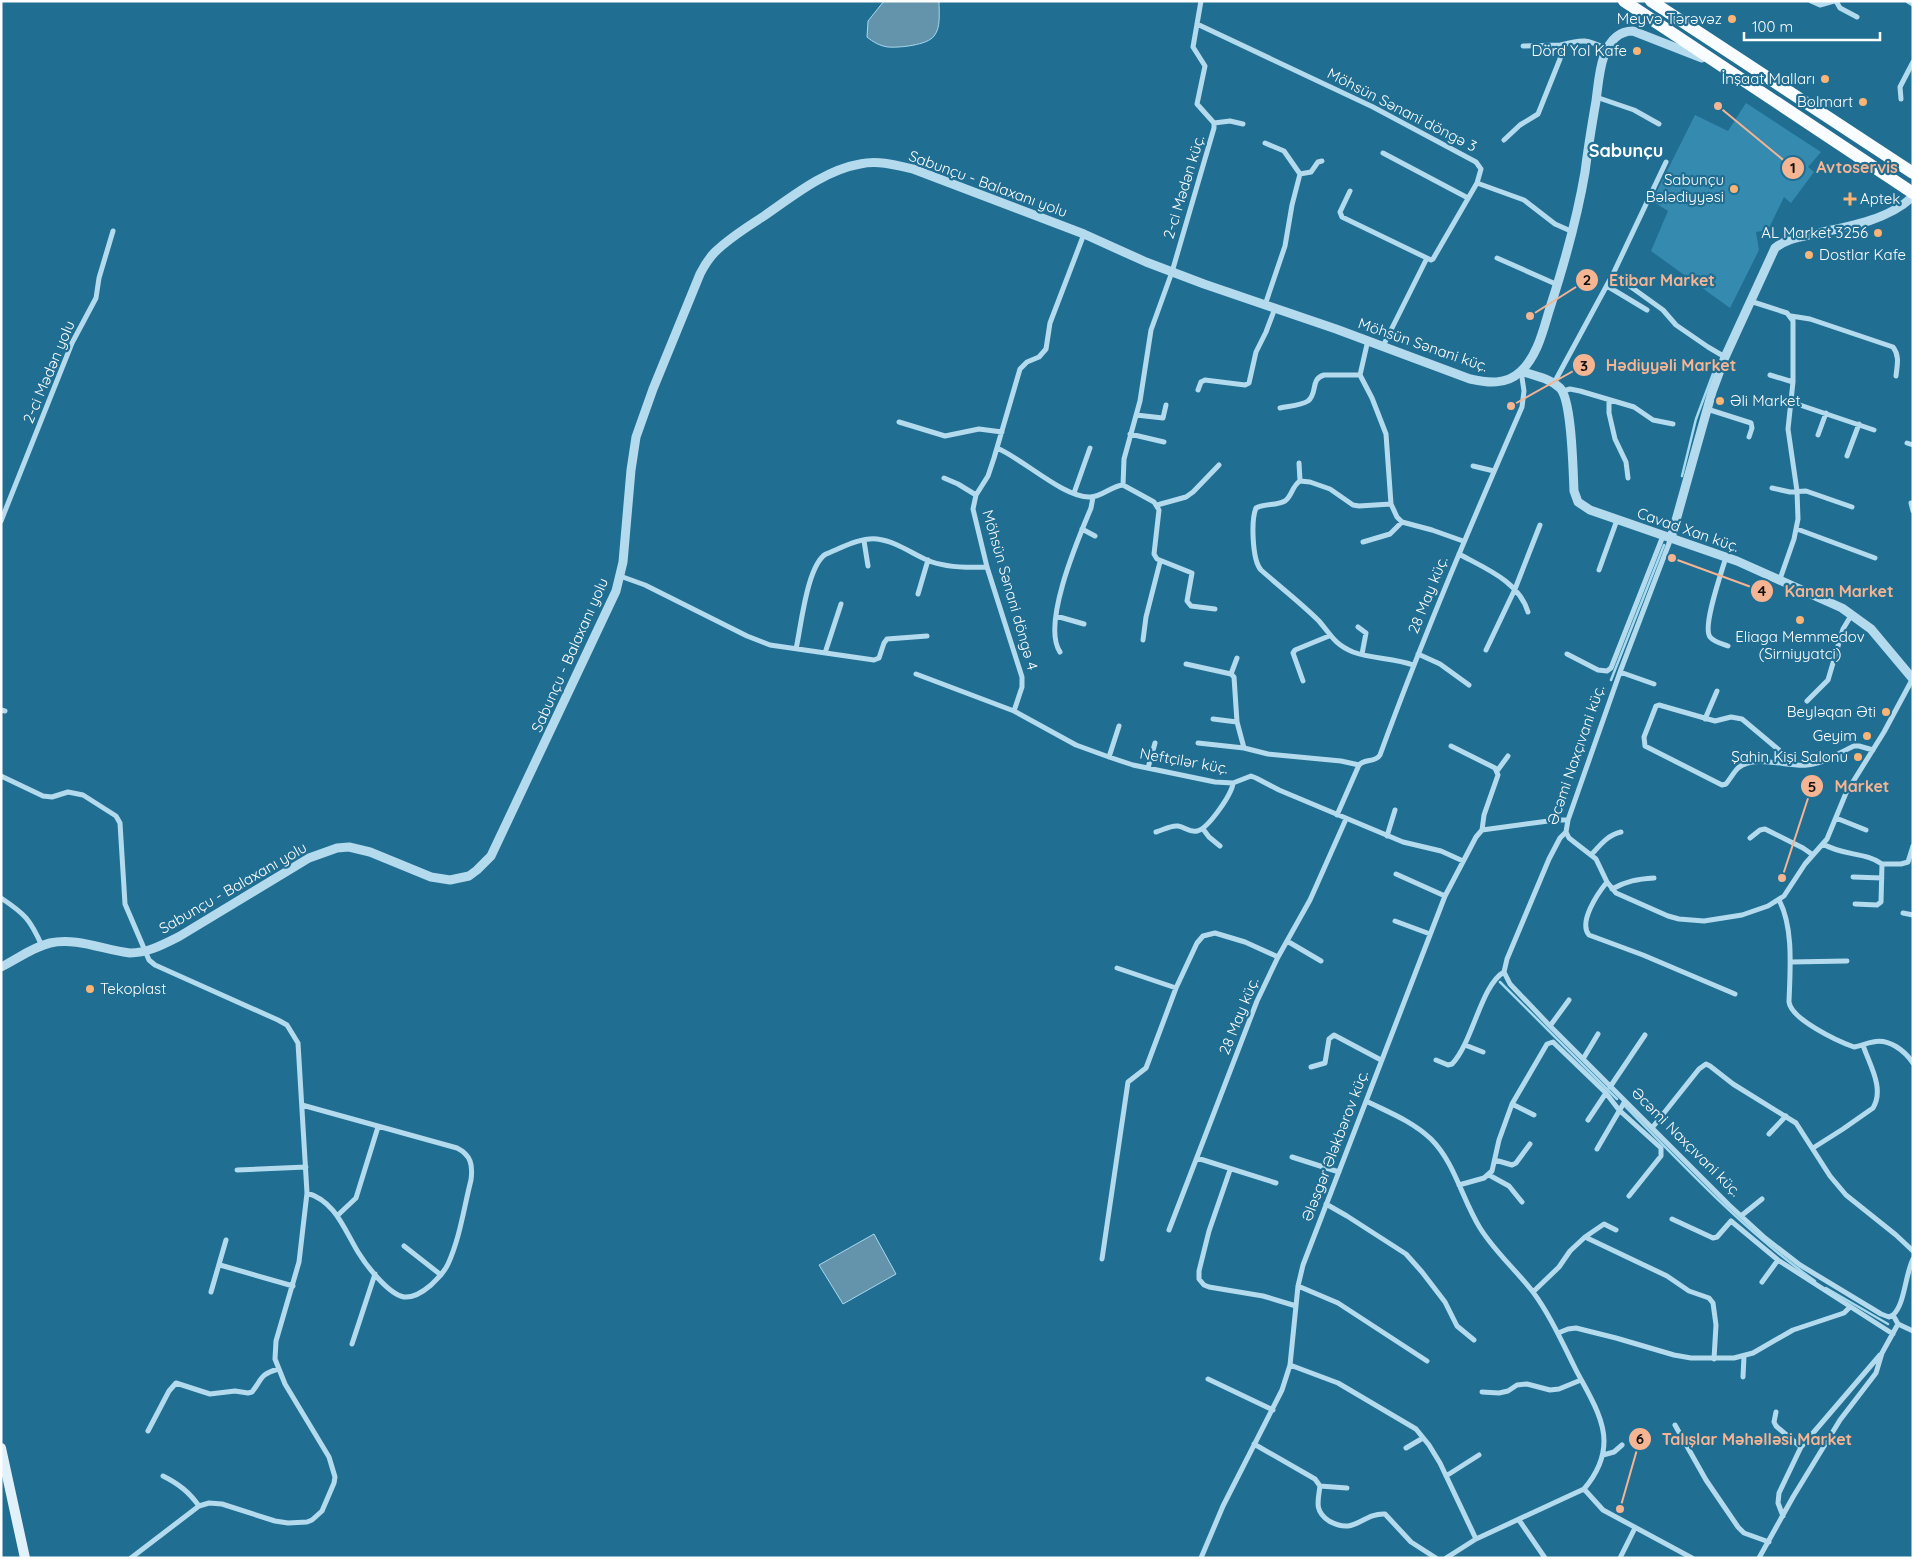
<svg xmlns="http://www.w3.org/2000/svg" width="1914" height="1559" font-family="Quicksand,sans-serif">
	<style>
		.green { fill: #358ab0 }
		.water { fill: #6394ac; stroke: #a7d9ef }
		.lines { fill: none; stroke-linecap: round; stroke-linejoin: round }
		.stream { stroke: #a7d9ef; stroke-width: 2.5 }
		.minor { stroke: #b3dbed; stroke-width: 5 }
		.tertiary { stroke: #b3dbed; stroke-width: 9 }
		.secondary { stroke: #e0f1fa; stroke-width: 10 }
		.primary { stroke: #fafdff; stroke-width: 12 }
		.poi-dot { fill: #fab475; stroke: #216e93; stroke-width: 2 }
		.labels { text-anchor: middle; stroke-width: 4.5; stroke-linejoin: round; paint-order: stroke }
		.poi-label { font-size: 15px; fill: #fff; stroke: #216e93; text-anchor: end }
		.street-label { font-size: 15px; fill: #fff; stroke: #216e93 }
		.quarter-label { font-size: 18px; font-weight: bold; fill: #fff; stroke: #216e93 }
		.leader { fill: none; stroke: #f5b492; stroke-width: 2 }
		.callout-dot { fill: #f5b492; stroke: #216e93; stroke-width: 2 }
		.mark-label { font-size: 15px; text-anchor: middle; font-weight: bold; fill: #111 }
		.callout-label { font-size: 16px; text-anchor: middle; font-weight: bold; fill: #f5b492; stroke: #216e93; stroke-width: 4.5; stroke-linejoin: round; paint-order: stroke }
	</style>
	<rect width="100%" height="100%" fill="#216e93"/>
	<path class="green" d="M1746,103l75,49 -13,15 6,5 -23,31 -7,-6 -16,33 -12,2 3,18 -29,58 -79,-57 17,-40 -16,-10 43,-86 33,16z"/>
	<path class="water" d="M884,1h55c0,11 2,27 -5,35 -6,9 -35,12 -46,11 -8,-1 -15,-5 -21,-10l1,-16z
		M874,1234l22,40 -53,30 -24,-39z"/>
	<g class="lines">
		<path class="stream" d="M1682,476l14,-57 21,-56
			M1611,680l53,-135
			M1500,982l117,117
			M1625,1106c60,61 119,125 190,175
			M1826,1288l62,36"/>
		<path class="minor" d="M1811,1l9,4 14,-4
			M1836,1l4,7 17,9
			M1908,1l5,3
			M1197,24l176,83 103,55 5,7 -4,14 47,17 31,24 18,8
			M1523,46l38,-1
			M1596,97l38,13 25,14
			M1901,99l-1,-12 13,-25
			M1214,123l16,-2 13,3
			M1504,140l16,-15 18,-11 22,-55 2,-8 -1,-6c22,-6 26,-6 46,4
			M1383,153l85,45
			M1300,174l11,-2 7,-10 4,-1
			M1350,191l-10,21 2,5 89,43 2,-1 44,-76
			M1497,258l61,27
			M1613,274l50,36 13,15 32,22 17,10
			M1607,286l40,24
			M1750,301l37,12 6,8v61l-5,47 9,62 1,28 -4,20 -14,40
			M1265,305l20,-59 7,-41 8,-31 -16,-23 -19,-8
			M1791,316l19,3 83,28c7,9 4,19 3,29
			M1368,340l-8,35 12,23 14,36 5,70 -32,2 -6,-1 -23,-16 -20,-7 -10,-1c-8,5 -8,15 -15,20 -9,5 -20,2 -29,7 -5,12 -4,52 5,62 19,17 40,33 58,51 12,14 15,23 34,31 19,7 41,6 60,13
			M1383,346l43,-86
			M1770,375l23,7
			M1554,383l59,-109 53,-112
			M1198,390l3,-8 4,-2 40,5 4,-2 7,-31 10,-20 9,-24
			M1563,391l7,-2 10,2 54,16 19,13 20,4
			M1609,400v13l6,26 11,23 2,16
			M1791,402l83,28
			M1280,408c8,-2 20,-2 28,-7 10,-8 2,-22 16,-26h36
			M1707,409l44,14 1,5 -3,9
			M1136,415l27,3 3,-13
			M899,422l46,14 34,-7 23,3
			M1130,434l34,8
			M1818,435l8,-22
			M1907,443l6,2
			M997,448c26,11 67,50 93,49 12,0 21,-11 33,-12l31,17 5,8 -5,44 3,5 35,14 -5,28 4,5 24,3
			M1847,456l12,-32
			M1299,463l1,18
			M1473,466l21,5
			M944,478l14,6 18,11
			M1123,485l1,-26 16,-58 11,-71 21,-58 42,-144v-5l-17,-19 8,-38 -12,-19 8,-46
			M1772,488l18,4 16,-1 46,16
			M1074,493l16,-45
			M1911,503l2,8
			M1391,504l6,13 5,5 30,8 31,11
			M1157,505l29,-8 7,-5 26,-27
			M1,521l71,-178 24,-45 3,-20 14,-47
			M1082,529l13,7
			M1797,529l78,29
			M1671,538l-51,134 -52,148 -2,12 -6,6 -11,21 -42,100 -3,13 6,12 40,42 179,179 36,33 35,27 81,49 8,3 4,-2
			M864,541l4,25
			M1363,542l27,-8 12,-12
			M1459,554c25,14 60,27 69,58
			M1726,557c-4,14 -24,70 -16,80 4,5 12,7 18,9
			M1599,570l18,-50
			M620,576l25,9 102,51 23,9 104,15 5,-2 5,-15 3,-4 40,-3
			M918,594l10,-34
			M1056,616l28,8
			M1358,627l8,6 -4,21
			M1143,640l3,-23 14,-55
			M796,649c5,-22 11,-84 30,-95 15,-6 35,-17 51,-15 18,2 34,14 50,21 18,8 40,8 60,7
			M1486,650l29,-61 25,-64
			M1060,652c-19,-28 19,-115 31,-144l2,-11
			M825,653l16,-49
			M1418,654l22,10 29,21
			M1567,654l31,16 9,1 4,-3 52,-132
			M1186,664l45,10 3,3 3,45 7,26 24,6 73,7 18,4
			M1620,672l34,12
			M916,674l98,37 62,34 33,12 24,8 82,17 18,1 18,-7 5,2 23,12 124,52 38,9 22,10
			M1231,674l6,-16
			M1303,681l-10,-28 2,-3 34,-14
			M1807,701l21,-21 15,-51 9,-15
			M1,710l4,1
			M1014,711l8,-24v-10l-35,-110 -14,-58 3,-14 12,-19 6,-18 26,-89 7,-7 12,-5 7,-8 4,-26 34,-89
			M1213,719l24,3
			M1705,719l12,-28
			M1198,743l46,5
			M1451,746l44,22 3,7 -14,40 -2,15
			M1109,757l10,-31
			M1781,763l-2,-13 -37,-31 -11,-2 -16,4 -56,-16 -3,1 -12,31 1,9 77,39 4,-1c4,-5 8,-12 12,-16 17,-14 49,-1 69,-3 15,-1 32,-12 47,-19h5l14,4
			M1148,768l7,-25
			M1497,771l11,-15
			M1,776l42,20 9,1 16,-5 15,3 33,21 4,7 5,81 24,56 6,5 123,55 9,5 11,18 9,150 -8,69 -23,79 -1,18 10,25 44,73 6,20 -1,6 -12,28 -10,9 -5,2 -19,1 -13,-2 -53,-17 -13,-1 -10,3 -68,52
			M1337,815l22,-50c6,-7 16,-2 21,-10 43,-118 92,-233 142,-348l2,-16 -3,-20
			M1836,818l30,12
			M1203,829l6,8 11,9
			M1156,832c7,-2 15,-7 22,-6 7,1 12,7 19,5 11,-2 35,-37 36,-48
			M1566,832l3,6 27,21 11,23 9,11 52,23 11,3 25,2 38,-6 26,-9 16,-10 21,-32 22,-25 19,-46 38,-61 29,-54
			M1387,836l8,-26
			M1750,838l10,-8 5,-1 38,19 10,7
			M1823,844c20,12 43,8 59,20l-1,38 -4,3 -22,-1
			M1592,854c9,-10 16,-19 29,-22
			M1882,864h19l7,-2 5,-16
			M1396,874l49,22
			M1853,877l29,1
			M1607,882c-9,11 -29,40 -18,53l54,20 92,39
			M1612,889c14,-8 26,-10 42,-11
			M1,898c24,16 29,21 41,48
			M1779,900c15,28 11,71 10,102 2,17 48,39 65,45 7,-1 12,-4 19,-5 16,-4 32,9 40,21
			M1903,913l10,2
			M1395,921l35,13
			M1287,941l34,20
			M1790,962l57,-1
			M1117,968l59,20
			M1550,1026l19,-26
			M1465,1045l18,7
			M1583,1059l15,-25
			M1436,1060l12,5 4,-1c21,-22 29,-79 52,-92
			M1311,1067l14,-4 4,-24 5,-4 47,25
			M1610,1087l35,-52
			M1366,1101c22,11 46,20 65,38 24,24 31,60 49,89 15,24 36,42 53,64 17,23 29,50 42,76 11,22 29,48 29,73 0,19 -8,34 -20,48l-108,50 -30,19
			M1512,1104l22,11
			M302,1105l155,43c14,7 16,17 14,32 -7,27 -11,58 -23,84 -4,9 -10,14 -17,21 -7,6 -17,13 -27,12 -16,-3 -38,-32 -46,-45 -14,-23 -23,-51 -51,-59
			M1588,1120l18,-27
			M1652,1128l47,-59 7,-5 4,2 23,18 63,39 34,53 16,19 50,40 17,16
			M1769,1134l17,-18
			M1813,1148l30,-19 30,-21c12,-20 -4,-44 -10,-63
			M1597,1149l28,-48
			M1292,1157l47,15
			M1197,1158l79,25
			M1495,1160l17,5 4,-2 14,-19
			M237,1170l69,-3
			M1230,1170l-21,61 -10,40v8l5,6 5,2 54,9 33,10
			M1489,1175l20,11 13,16
			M1459,1185l25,-7 8,-7 7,-31 13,-36 35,-60 6,-2 53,51 13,17 42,38v8l-32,40
			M1326,1204l21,12 59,38 16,18 23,30 12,24 17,14
			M338,1215l18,-17 22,-71
			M1741,1216l21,-17
			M1672,1219l41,19 4,-1 14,-16 47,39 115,74
			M1169,1230l88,-229 21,-44 32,-57 36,-81
			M1585,1237l19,-13 12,6
			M404,1246l37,29
			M1102,1259l26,-177 18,-14 30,-80 21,-45 6,-7 12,-3 30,9 33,15
			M220,1265l73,21
			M1762,1282l16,-22
			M1298,1286l40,17 89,58
			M211,1292l15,-52
			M1533,1292l26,-25 11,-16 15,-14 82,39 22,15 20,7 4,5 3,22 -2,34
			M1893,1315c12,-11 12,-40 20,-56
			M1893,1315l5,9 15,7
			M1558,1333l10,-4 8,-1 40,10 58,17 17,3h43l19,-5 40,-23 51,-17 6,-6
			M352,1344l23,-70
			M1290,1365l48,18 78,46 13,16 11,18 36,76
			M1743,1377l1,-21
			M1208,1379l65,31
			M1482,1392l17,1 9,-2 9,-6 10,-1 23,6 9,-1 22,-9
			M1776,1412l-2,10 2,4 25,21
			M1675,1425l31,55 32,47 6,6 25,9
			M148,1431l21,-40 7,-8 34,11 25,-3 13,2 4,-1c11,-14 7,-17 26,-23
			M1254,1444l61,35 5,7c-2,15 -6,25 9,35 27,15 32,-8 56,-7l26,28 25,16
			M1406,1448l17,-10
			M1603,1455l11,-3 8,-7
			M163,1476c16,8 26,16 36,30
			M1446,1476l33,-21
			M1320,1486l27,2
			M1584,1489l19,21 89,48
			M1783,1516l-5,-13 1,-10 22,-46 79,-92
			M1519,1520l26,38
			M1201,1558l22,-52 59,-116 8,-25 8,-79 5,-21 142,-369 31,-59 6,-7 74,-10h12
			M1620,1558l15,-30
			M1759,1558l34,-61 47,-77 36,-47 6,-20 16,-29"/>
		<path class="tertiary" d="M1521,371c13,5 29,7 39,17 12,12 13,83 14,103l4,11 12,8 147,51 105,47 29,21 42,50
			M1671,538l41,-146 13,-35 50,-109c12,-10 27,-11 43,-15 30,-6 73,-14 95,-37
			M1,967c16,-8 32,-20 49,-24 26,-6 54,7 80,10 18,0 34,-9 50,-17l129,-78 28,-10 12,-1 21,5 61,25 19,3 19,-4 8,-6 14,-14 125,-265 7,-29 8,-92 5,-33 17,-48 47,-115c4,-8 8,-15 15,-22 14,-14 32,-25 49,-36 29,-20 61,-46 96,-52 18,-4 36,1 53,5l171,65 62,28 58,22 132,45 134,50c18,4 36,6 50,-7 17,-15 23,-41 29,-61 15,-46 28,-92 36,-139 3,-24 7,-48 11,-71 2,-15 3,-31 8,-45 5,-14 13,-25 29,-25l69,27"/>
		<path class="secondary" d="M1,1448l24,110"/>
		<path class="primary" d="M1624,1l289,192
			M1651,1l262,172"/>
	</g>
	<g class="poi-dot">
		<circle cx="1732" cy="19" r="5"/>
		<circle cx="1637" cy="51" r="5"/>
		<circle cx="1825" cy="79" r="5"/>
		<circle cx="1863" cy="102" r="5"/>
		<circle cx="1734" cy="189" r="5"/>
		<path d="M1847.5 191.5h5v5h5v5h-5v5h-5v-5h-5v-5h5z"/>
		<circle cx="1878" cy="233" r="5"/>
		<circle cx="1809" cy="255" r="5"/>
		<circle cx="1720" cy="401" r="5"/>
		<circle cx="1800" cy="620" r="5"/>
		<circle cx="1886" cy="712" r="5"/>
		<circle cx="1867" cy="736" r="5"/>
		<circle cx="1858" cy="757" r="5"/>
		<circle cx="90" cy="989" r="5"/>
	</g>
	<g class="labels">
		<g class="poi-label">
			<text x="1722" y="24">Meyvə Tərəvəz</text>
			<text x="1627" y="56">Dörd Yol Kafe</text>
			<text x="1815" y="84">İnşaat Malları</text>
			<text x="1853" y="107">Bolmart</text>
			<text x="1724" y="185">Sabunçu<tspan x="1724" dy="17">Bələdiyyəsi</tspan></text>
			<text x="1860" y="204" text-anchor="start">Aptek</text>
			<text x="1868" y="238">AL Market 3256</text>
			<text x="1819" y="260" text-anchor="start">Dostlar Kafe</text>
			<text x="1730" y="406" text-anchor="start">Əli Market</text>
			<text x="1800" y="642" text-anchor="middle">Eliaga Memmedov<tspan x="1800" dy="17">(Sirniyyatci)</tspan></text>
			<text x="1876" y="717">Beyləqan Əti</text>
			<text x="1857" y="741">Geyim</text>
			<text x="1848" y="762">Şahin Kişi Salonu</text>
			<text x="100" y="994" text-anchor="start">Tekoplast</text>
		</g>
		<g class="street-label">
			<text transform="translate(1402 110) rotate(27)" y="5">Möhsün Sənani döngə 3</text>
			<text transform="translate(988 184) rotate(20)" y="5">Sabunçu - Balaxanı yolu</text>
			<text transform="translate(1184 187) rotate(-73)" y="5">2-ci Mədən küç.</text>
			<text transform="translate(1423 345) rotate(19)" y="5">Möhsün Sənani küç.</text>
			<text transform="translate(49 372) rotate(-67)" y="5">2-ci Mədən yolu</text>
			<text transform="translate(1688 530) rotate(19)" y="5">Cavad Xan küç.</text>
			<text transform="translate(1010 590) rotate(74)" y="5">Möhsün Sənani döngə 4</text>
			<text transform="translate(1428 595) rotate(-68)" y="5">28 May küç.</text>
			<text transform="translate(570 655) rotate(-66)" y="5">Sabunçu - Balaxanı yolu</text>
			<text transform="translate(1576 755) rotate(-71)" y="5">Əcəmi Naxçıvani küç.</text>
			<text transform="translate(1184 761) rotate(10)" y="5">Neftçilər küç.</text>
			<text transform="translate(233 888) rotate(-30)" y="5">Sabunçu - Balaxanı yolu</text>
			<text transform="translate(1239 1016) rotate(-68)" y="5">28 May küç.</text>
			<text transform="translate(1686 1142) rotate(45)" y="5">Əcəmi Naxçıvani küç.</text>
			<text transform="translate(1335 1146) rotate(-69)" y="5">Ələsgər Ələkbərov küç.</text>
		</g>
		<g class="quarter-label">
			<text x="1626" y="157">Sabunçu</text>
		</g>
	</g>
	<path class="leader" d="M1718 106L1793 168M1530 316L1587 280M1511 406L1584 365M1672 558L1762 591M1782 878L1812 786M1620 1509L1640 1439"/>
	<g class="callout-dot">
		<circle cx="1718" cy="106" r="5"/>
		<circle cx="1530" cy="316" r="5"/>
		<circle cx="1511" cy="406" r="5"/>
		<circle cx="1672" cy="558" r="5"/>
		<circle cx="1782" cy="878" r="5"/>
		<circle cx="1620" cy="1509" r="5"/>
		<circle cx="1793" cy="168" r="12"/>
		<circle cx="1587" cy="280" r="12"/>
		<circle cx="1584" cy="365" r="12"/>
		<circle cx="1762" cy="591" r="12"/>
		<circle cx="1812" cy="786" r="12"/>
		<circle cx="1640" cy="1439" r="12"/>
	</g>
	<g class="mark-label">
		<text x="1793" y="173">1</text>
		<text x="1587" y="285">2</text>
		<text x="1584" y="371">3</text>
		<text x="1762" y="596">4</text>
		<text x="1812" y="792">5</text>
		<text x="1640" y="1444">6</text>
	</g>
	<g class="callout-label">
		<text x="1857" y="173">Avtoservis</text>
		<text x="1662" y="286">Etibar Market</text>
		<text x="1671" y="371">Hədiyyəli Market</text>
		<text x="1839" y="597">Kanan Market</text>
		<text x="1862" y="792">Market</text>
		<text x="1757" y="1445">Talışlar Məhəlləsi Market</text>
	</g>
	<rect width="1914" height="1559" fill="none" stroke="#ffffff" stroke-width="5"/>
	<path d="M1744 32v8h136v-8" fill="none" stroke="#ffffff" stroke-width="2.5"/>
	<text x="1752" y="32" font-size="15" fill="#ffffff" stroke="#216e93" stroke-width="4" paint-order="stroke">100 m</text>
</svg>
